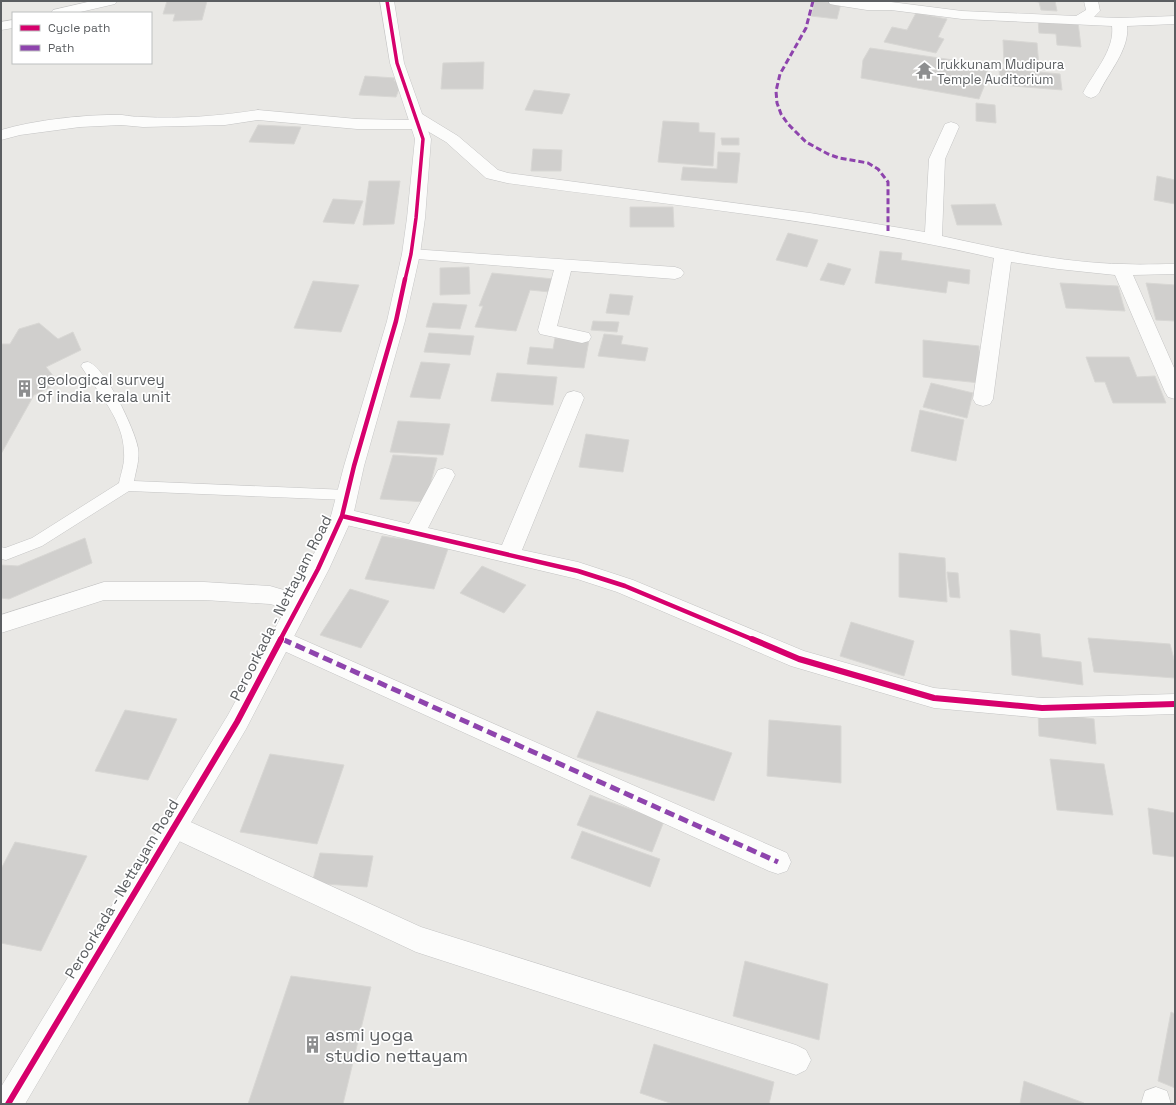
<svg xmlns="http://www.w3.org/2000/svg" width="1176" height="1105" font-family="'Space Grotesk',sans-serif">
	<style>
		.building { fill: #d0cfcd; stroke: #d8d7d4 }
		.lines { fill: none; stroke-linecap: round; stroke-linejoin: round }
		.lane-casing { stroke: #c4c4c4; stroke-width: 1 }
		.street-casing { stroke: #c4c4c4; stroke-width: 1 }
		.secondary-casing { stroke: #c6c6c6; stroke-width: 1 }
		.lane { fill: #fcfcfb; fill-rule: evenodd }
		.street { fill: #fcfcfb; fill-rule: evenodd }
		.secondary { fill: #fcfcfb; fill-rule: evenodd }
		.quiet-far2 { stroke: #8e44ad; stroke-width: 3; stroke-dasharray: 6 3; stroke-linecap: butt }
		.quiet-far1 { stroke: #8e44ad; stroke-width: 3.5; stroke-dasharray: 8 3.5; stroke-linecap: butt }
		.quiet { stroke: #8e44ad; stroke-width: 5; stroke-dasharray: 10 5; stroke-linecap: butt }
		.cycleway-far2-casing { stroke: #fff; stroke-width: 5.5 }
		.cycleway-far1-casing { stroke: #fff; stroke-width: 7 }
		.cycleway-casing { stroke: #fff; stroke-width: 8 }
		.cycleway-far2 { stroke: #d6006c; stroke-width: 3.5 }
		.cycleway-far1 { stroke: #d6006c; stroke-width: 4.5 }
		.cycleway { stroke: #d6006c; stroke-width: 6 }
		.labels { text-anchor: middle; stroke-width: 3.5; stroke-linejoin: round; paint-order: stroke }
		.far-poi-label { font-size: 13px; fill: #5b5e61; stroke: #fff; text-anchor: start }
		.poi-label { font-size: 15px; fill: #5b5e61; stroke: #fff; text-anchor: start }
		.street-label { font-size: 15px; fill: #5b5e61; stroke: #fff }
		.near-poi-label { font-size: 18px; fill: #5b5e61; stroke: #fff; text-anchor: start }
	</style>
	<rect width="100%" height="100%" fill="#e9e8e5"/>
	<path class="building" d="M167,1h40l-5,19 -29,1 2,-7h-12z
		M815,1l26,2 -4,16 -26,-3z
		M1031,1h24l2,10 -16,-1 -2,-8z
		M916,13l31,6 -9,18 6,2 -8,14 -52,-11 8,-15 15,3z
		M1038,19l40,3 3,25 -24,-2 -1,-11 -17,-1z
		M1003,40l34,3 2,24 -35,-3z
		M870,48l118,17 -3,19 -6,15 -118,-21 2,-18z
		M484,62l-1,27h-42l2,-26z
		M999,68l61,6 2,16 -62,-5z
		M365,76l30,2 -1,3h8l-6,16 -37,-2z
		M534,90l36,4 -8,20 -37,-4z
		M976,103l19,2 1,18 -20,-2z
		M663,121l36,2v9l16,1 -2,33 -55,-4z
		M258,125l43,2 -7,17 -45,-2z
		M721,138h18v7h-17z
		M533,149l29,1 -1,21h-30z
		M718,152l22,1 -3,30 -56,-3 2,-13 34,2z
		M1157,176l18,4v24l-21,-4z
		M369,181h31l-6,43 -31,1z
		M333,199l30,2 -9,23 -31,-2z
		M995,204l7,21h-45l-6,-20z
		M630,207h43l1,20h-44z
		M788,233l30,7 -11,27 -31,-7z
		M880,251l22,2 -1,7 69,10 -1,14 -21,-3 -2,12 -71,-10z
		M828,263l23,6 -7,16 -24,-5z
		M469,267l1,27 -30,1v-27z
		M492,273l62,6 -4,13 -20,-2 -14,41 -41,-4 8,-21h-4z
		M313,281l46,4 -18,47 -47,-4z
		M1060,283l58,3 7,25 -59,-3z
		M1146,283l29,2v36l-19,-1z
		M610,294l23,2 -4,19 -23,-2z
		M433,303l34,2 -7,24 -34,-2z
		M593,321l26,1 -2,10 -26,-2z
		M39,323l19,16 15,-7 8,18 -35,17 13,16 -25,12 -33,59v-110h9l9,-15z
		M429,333l45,3 -4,19 -46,-3z
		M604,334l19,2 -2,8 27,4 -3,13 -47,-5z
		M555,338l34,2 -5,28 -57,-4 3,-17 23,2z
		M923,340l56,6 1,37 -57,-6z
		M1086,357h43l8,20 18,-1 11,27h-53l-8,-21h-10z
		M421,362l29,2 -10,35 -30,-2z
		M497,373l60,4 -4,28 -62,-4z
		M931,383l42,10 -6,25 -44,-11z
		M920,410l44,10 -8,41 -45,-10z
		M398,421l52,3 -7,31 -53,-3z
		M586,434l43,6 -6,32 -44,-5z
		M393,455l44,3 -11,44 -46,-3z
		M382,536l67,10 -15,43 -69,-10z
		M85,538l7,25 -83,36 -8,-1v-33l17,1z
		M899,553l46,5 2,44 -48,-5z
		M482,566l44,19 -22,28 -44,-20z
		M947,572l11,1 2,25 -10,-1z
		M350,589l39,12 -28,47 -41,-13z
		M851,622l63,19 -10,35 -64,-20z
		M1010,630l30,4 2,23 39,5 2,23 -71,-10z
		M1088,638l82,6 5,19v15l-81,-6z
		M125,710l52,9 -29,61 -53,-9z
		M597,711l135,42 -18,48 -137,-44z
		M1038,712l56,7 2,25 -57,-8z
		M769,720l72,6v57l-74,-7z
		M270,754l74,11 -27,79 -77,-12z
		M1050,759l54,5 9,51 -56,-5z
		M590,795l74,26 -12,31 -75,-27z
		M1148,808l27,5v44l-22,-3z
		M582,831l78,28 -10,28 -79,-29z
		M15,842l72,14 -46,95 -40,-8v-74z
		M320,853l53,3 -6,31 -55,-4z
		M745,961l83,23 -9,56 -86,-24z
		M291,976l80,11 -28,117h-95z
		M1171,1012l4,2v74l-17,-7z
		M654,1044l120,38 -5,22h-96l-33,-11z
		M1024,1081l60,22v1h-64z"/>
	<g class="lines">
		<defs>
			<path id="lane" d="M88,362c17,4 47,68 50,86 2,11 -2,22 -4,33l213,9 5,1 2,4 -2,4 -5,1 -218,-9 -87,55 -36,14 -5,-1v-12l4,1 27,-10 87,-55c2,-10 6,-20 5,-30 0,-33 -26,-60 -43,-87l2,-3z"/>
			<path id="street" d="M92,1h25l-2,3 -39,9h-25l2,-3z
				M828,1l63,1 71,9 114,5 10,-6 -2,-9h14l2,10 -6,6 25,1 56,-2v8l-48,2c3,23 -19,47 -28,67l-3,3 -5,2 -5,-2 -3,-3c10,-20 32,-43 29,-67l-150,-7 -71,-9h-24l-32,-5 -5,-1z
				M13,20v8l-12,2v-8z
				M258,110l99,9 53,1 -2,-3 2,-3 6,-2 6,2 36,22 40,34 10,3 302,40 115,19 4,-73 16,-35 6,-2 6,2 2,3 -14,32 -3,77c59,13 120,27 181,28 17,1 35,0 52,0v10l-42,1 42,95v29l-7,-2 -3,-5 -50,-117 -57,-6 -47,-7 -18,137 -3,5 -7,2 -7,-2 -3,-5 21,-141c-160,-37 -324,-53 -487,-75l-21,-5 -40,-36 -22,-13h-67l-99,-9 -33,5 -82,2 -22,-2 -41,2 -60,8 -19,5v-10c33,-10 86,-16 121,-15 7,1 14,2 21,2 38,2 77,-1 115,-7z
				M411,249l264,18 6,2 3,4 -3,4 -6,2 -104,-8 -14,55 32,7 2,4 -2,4 -7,2 -42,-9 -2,-4 16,-60 -149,-12 -3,-4 3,-4z
				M574,391l7,2 3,5 -62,152 56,12 55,18 171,71 130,37 108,10 133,-4v20l-133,4 -108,-10 -143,-42 -174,-74 -40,-13 -235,-55 -8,-2 -3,-6 3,-6 8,-2 67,16 29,-54 7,-2 7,2 3,5 -27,53 74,17 62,-147 3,-5z
				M104,582h100l66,4 38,11 3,6 -3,6 -8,3 -30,-8 -66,-4h-100l-103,33v-18z
				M281,630l506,223 4,9 -4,9 -9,3 -9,-3 -496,-225 -4,-7 4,-7z
				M173,814l248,113 375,118 10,5 5,10 -5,10 -10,5 -380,-123 -252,-118 -4,-8 4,-8z
				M1156,1087l11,4 4,13h-30l4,-13z"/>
			<path id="secondary" d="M380,1h14l10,62 27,76 -6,79 -5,36 -15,67 -41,145 -11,50 -24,53 -83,160 -221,375h-24v-17l227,-372 79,-146 24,-53 13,-50 43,-145 15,-67 5,-36 8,-79 -25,-76z"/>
		</defs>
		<use href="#lane" class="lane-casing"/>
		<use href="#street" class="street-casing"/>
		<use href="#secondary" class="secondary-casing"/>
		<use href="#lane" class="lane"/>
		<use href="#street" class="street"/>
		<use href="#secondary" class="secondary"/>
		<path class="quiet-far2" d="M813,1l-7,27 -26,46 -4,17 1,12 4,11 7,10 18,18 22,12 11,4 29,5 10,6 10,13v49"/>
		<path class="quiet-far1" d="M281,639l3,1"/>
		<path class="quiet" d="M282,639l496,223"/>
		<defs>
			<path id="cycleway-far2" d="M387,1l10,62 26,76 -7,79 -5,36 -6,26"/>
			<path id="cycleway-far1" d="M342,516l236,55 47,15 129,54
				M280,640l38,-71 24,-53 12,-50 42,-145 9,-42"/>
			<path id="cycleway" d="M752,639l47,20 135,39 108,10 133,-4
				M8,1104l229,-382 44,-83"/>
		</defs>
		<use href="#cycleway-far2" class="cycleway-far2-casing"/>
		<use href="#cycleway-far1" class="cycleway-far1-casing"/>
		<use href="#cycleway" class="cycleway-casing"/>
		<use href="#cycleway-far2" class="cycleway-far2"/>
		<use href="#cycleway-far1" class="cycleway-far1"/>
		<use href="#cycleway" class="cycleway"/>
	</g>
	<defs>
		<symbol id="temple-bare" viewBox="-9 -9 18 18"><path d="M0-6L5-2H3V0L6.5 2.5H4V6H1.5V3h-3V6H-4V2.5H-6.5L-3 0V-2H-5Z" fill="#8d8e8f" stroke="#fff" stroke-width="2.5" paint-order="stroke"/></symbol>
		<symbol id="building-bare" viewBox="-9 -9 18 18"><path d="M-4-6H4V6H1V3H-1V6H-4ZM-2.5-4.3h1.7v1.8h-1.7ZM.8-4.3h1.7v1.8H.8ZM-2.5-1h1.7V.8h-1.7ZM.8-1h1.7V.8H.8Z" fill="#8d8e8f" stroke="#fff" stroke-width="2.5" paint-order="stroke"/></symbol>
	</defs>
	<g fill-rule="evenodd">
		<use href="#temple-bare" x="912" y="58" width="25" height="25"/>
		<use href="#building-bare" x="12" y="376" width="25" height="25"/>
		<use href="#building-bare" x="300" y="1032" width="25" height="25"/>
	</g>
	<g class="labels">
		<g class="far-poi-label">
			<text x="937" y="69">Irukkunam Mudipura<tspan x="937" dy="15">Temple Auditorium</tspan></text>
		</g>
		<g class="poi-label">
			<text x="37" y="385">geological survey<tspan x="37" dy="17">of india kerala unit</tspan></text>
		</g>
		<g class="street-label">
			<text transform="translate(281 608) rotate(-63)" y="5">Peroorkada - Nettayam Road</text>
			<text transform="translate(122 889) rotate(-59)" y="5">Peroorkada - Nettayam Road</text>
		</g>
		<g class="near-poi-label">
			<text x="325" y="1041">asmi yoga<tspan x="325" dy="21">studio nettayam</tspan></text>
		</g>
	</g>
	<rect width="1176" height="1105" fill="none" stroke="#5b5e61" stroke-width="4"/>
	<rect x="12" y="12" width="140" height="52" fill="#ffffff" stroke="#bdbfc0"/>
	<rect x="20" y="25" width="20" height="6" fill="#d6006c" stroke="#bdbfc0"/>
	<text x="48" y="32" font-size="12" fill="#5b5e61">Cycle path</text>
	<rect x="20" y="45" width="20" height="6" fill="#8e44ad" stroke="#bdbfc0"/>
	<text x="48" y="52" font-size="12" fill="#5b5e61">Path</text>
</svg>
